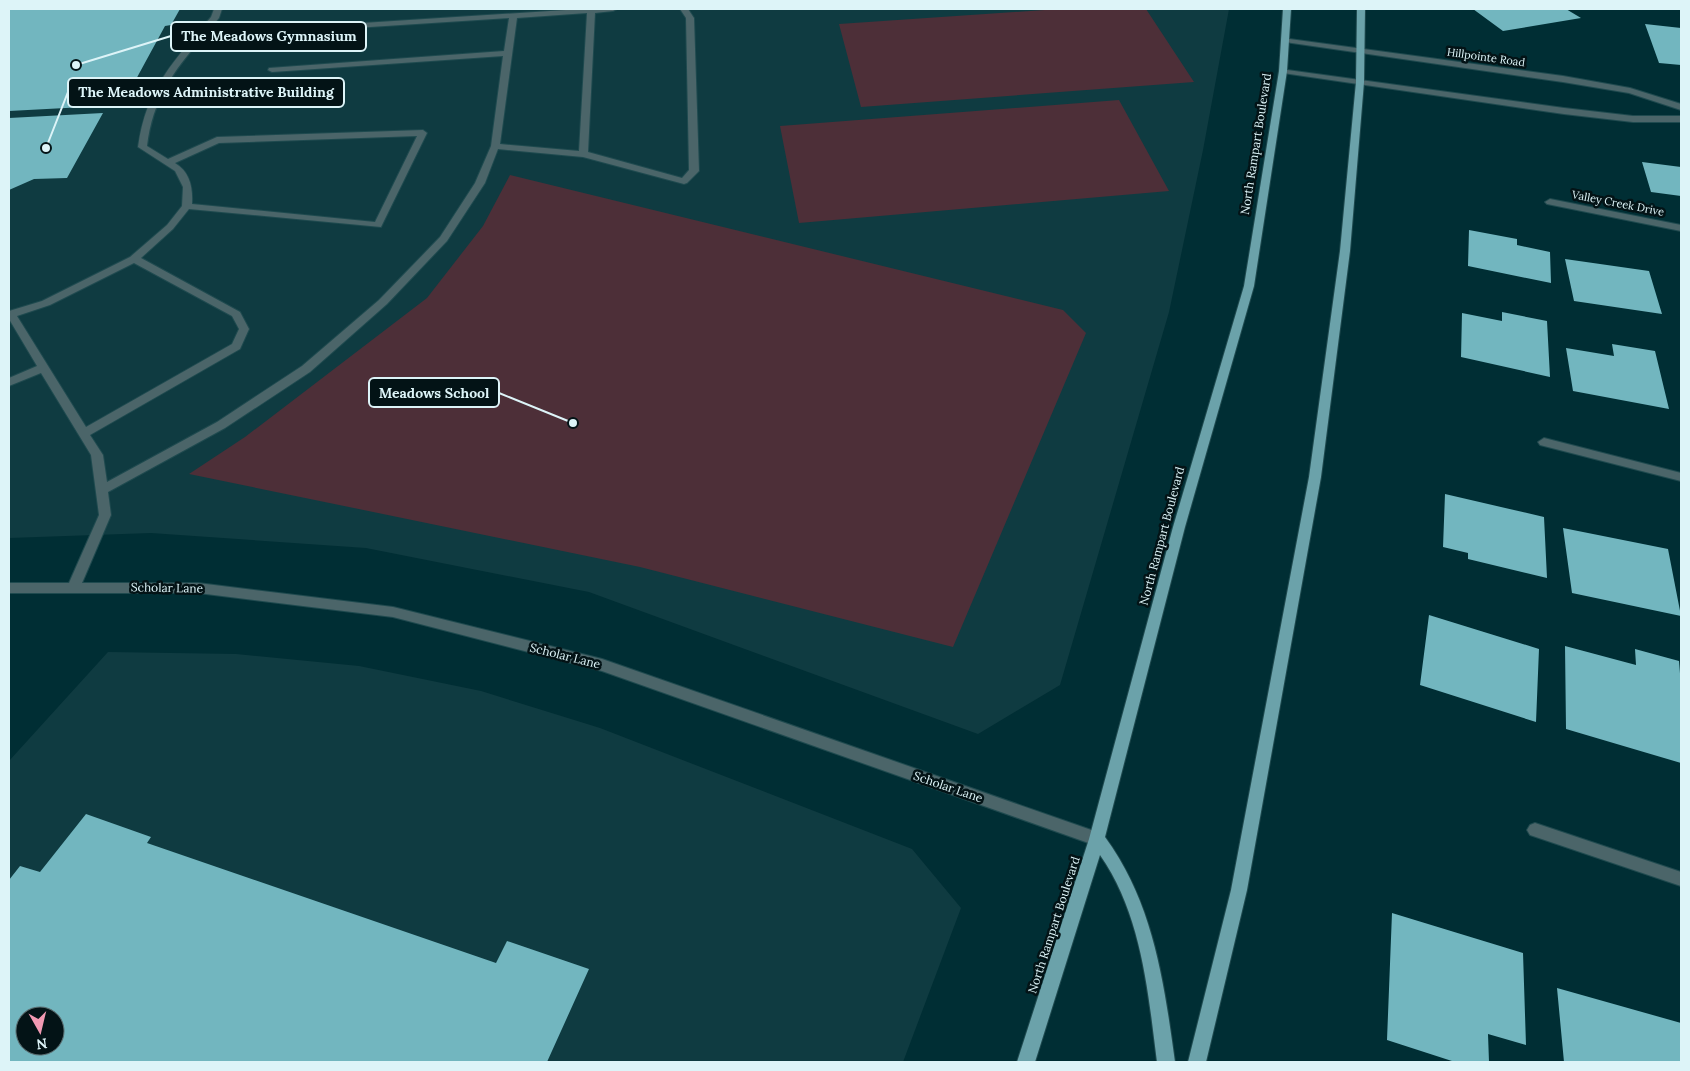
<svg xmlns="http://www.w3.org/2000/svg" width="1690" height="1071" font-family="Lora,serif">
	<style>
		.built { fill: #0f3b41; fill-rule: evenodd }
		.green { fill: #4d2f38 }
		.building { fill: #72b6bf; fill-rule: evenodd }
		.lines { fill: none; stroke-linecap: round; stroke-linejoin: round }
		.minor-casing { stroke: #1f4a4f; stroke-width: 2 }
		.major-casing { stroke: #1f4a4f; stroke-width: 2 }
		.minor { fill: #4b6569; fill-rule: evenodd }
		.major { fill: #6ba2aa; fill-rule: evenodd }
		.labels { text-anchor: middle; stroke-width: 5; stroke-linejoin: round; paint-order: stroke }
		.far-street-label { font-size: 11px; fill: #ddf4f8; stroke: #031316 }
		.street-label { font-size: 12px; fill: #ddf4f8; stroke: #031316 }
		.leader { fill: none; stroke: #ddf4f8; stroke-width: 2 }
		.callout-dot { fill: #ddf4f8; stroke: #031316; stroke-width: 2 }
		.callout { fill: #031316; stroke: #ddf4f8; stroke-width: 2 }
		.callout-label { font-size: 14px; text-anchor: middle; font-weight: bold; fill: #ddf4f8 }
	</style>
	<rect width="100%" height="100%" fill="#002e34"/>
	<path class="built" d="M9,9h1220l-26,141 -34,162 -109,373 -82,49 -389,-142 -223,-44 -215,-15 -142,5z
		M108,652l128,2 123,12 122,25 119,37 312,121 49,59 -58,154h-894v-301zM25,1016h30v30h-30z"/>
	<path class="green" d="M1059,9h87l48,73 -333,25 -22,-83z
		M1119,100l50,91 -370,32 -19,-97z
		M510,175l553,135 23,23 -133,314 -313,-80 -451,-93 56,-37 182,-139 56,-72z"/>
	<path class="building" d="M9,9h171l-9,16 -6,1 -43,79 -113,6z
		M1473,9h93l15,9 -78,13z
		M1645,24l36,4v37l-22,-2z
		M103,113l-36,65 -33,1 -25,11v-72z
		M1642,162l39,5v29l-30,-4z
		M1469,230l48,9v6l33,7 1,31 -83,-17z
		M1565,259l84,12 13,43 -88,-13z
		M1502,312l45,9 3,56 -89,-20 1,-44 40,8z
		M1612,344l43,7 14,58 -96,-18 -7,-43 48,8z
		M1445,494l99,23 3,61 -79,-19v-6l-25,-6z
		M1563,528l105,21 13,67 -109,-23z
		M1429,615l110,34 -3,73 -116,-37z
		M1565,646l71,19 -1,-16 44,12 2,25v77l-115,-34z
		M86,814l65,23 -4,6 349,120 11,-22 82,28 -42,93h-538v-182l11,-14 20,6zM25,1016h30v30h-30z
		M1392,913l131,40 3,92 -38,-11 1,28h-34l-68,-22z
		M1557,988l124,35v39h-117z"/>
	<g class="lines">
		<defs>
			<path id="minor" d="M214,9h8l-3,9 -13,15 375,-24h36l-4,2 -18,2 -7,139 94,26 7,-8 -3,-152 -6,-9h8l6,9 5,153 -12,12 -3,1 -101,-27 -85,-8 -13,34 -38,58 -60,63 -77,68 -85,56 -117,64 3,23 -29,68h116l195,24 209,52 495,173 5,2 3,5 -3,5 -5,2 -495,-175 -209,-54 -195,-24h-189v-10h60l30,-68 -8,-60 -50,-82 -32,13v-8l28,-12 -28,-47v-8l33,-10 88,-44 37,-32 15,-19 1,-19 -8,-16 -37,-24c8,-59 36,-86 73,-130zM587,13l-8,138 -79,-7 17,-126zM509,18l-5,33 -235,17 -1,2 4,2 231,-16 -12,90 -16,37 -35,54 -61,63 -77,66 -85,56 -110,60 -4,-27 -13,-20 150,-86 9,-20 -9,-17 -99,-54 32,-29 16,-20 192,18 46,-94 -4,-3 -206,7 -49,22 -21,-13c6,-47 25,-73 55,-108zM417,136l-42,86 -183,-18c1,-17 -2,-32 -17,-41l44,-20zM134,263l98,53 7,13 -7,15 -146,83 -69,-111 33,-11z
				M1282,38l281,38 67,12 51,16v6l-52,-17 -66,-11 -278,-40h-3z
				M1280,69l284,39 69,8h48v6h-48l-69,-8 -281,-41 -4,-2z
				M1550,199l131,26v6l-134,-27 -2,-2z
				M1544,438l137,35v8l-141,-36 -2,-3z
				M1535,823l146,49v14l-151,-51 -3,-5 3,-5z"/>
			<path id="major" d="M1283,9h8l-4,62 -33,215 -69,241 -80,310c49,67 59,146 70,225h-18c-9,-70 -15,-147 -57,-207l-65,207h-18l72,-223 84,-312 71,-241 35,-215z
				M1357,9h8l-1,73 -14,169 -29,226 -74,413 -41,172h-18l43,-172 78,-413 31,-226 16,-169z"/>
		</defs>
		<use href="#minor" class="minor-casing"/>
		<use href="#major" class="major-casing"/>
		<use href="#minor" class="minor"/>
		<use href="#major" class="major"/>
	</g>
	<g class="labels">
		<g class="far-street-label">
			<text transform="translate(1486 57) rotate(8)" y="4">Hillpointe Road</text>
			<text transform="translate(1618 203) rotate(11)" y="4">Valley Creek Drive</text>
		</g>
		<g class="street-label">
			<text transform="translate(1256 144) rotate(-81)" y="4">North Rampart Boulevard</text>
			<text transform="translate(1162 536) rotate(-75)" y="4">North Rampart Boulevard</text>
			<text transform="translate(167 588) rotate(1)" y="4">Scholar Lane</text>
			<text transform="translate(565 656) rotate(14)" y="4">Scholar Lane</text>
			<text transform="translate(948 787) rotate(19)" y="4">Scholar Lane</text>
			<text transform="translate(1054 925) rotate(-72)" y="4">North Rampart Boulevard</text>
		</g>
	</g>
	<path class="leader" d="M76 65L171 36M46 148L68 92M573 423L499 393"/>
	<g class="callout-dot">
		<circle cx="76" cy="65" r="5"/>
		<circle cx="46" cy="148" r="5"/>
		<circle cx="573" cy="423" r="5"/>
	</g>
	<g class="callout">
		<rect x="171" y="22" width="195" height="29" rx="5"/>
		<rect x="68" y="78" width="276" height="29" rx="5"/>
		<rect x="369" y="378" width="130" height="29" rx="5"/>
	</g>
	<g class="callout-label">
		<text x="269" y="41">The Meadows Gymnasium</text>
		<text x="206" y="97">The Meadows Administrative Building</text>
		<text x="434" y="398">Meadows School</text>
	</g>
	<rect width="1690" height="1071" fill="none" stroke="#ddf4f8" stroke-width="20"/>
	<g transform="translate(40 1031) rotate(172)"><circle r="24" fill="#031316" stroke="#5a6d70"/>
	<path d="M0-4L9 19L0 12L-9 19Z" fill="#f19ab3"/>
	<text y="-8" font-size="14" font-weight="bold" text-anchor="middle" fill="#ddf4f8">N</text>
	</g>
</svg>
